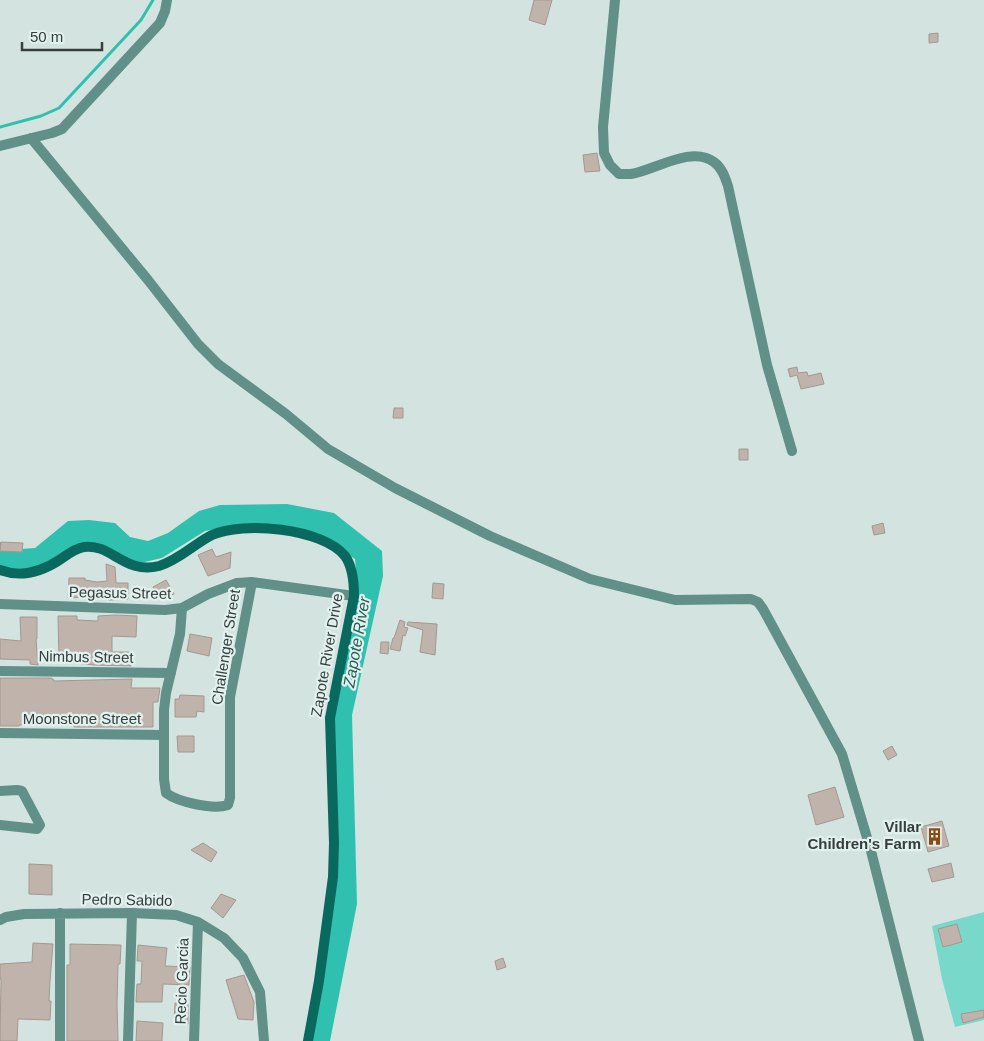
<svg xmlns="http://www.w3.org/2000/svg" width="984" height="1041" font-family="Arial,sans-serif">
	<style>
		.green { fill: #78d9cb }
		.water { fill: #30c0af }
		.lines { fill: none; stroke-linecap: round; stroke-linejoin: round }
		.stream { stroke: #30c0af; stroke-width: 3 }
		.building { fill: #bfb3ab; stroke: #a49890 }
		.street { stroke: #609088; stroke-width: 10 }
		.secondary { stroke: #09695f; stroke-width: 10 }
		.labels { text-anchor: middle; stroke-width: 4.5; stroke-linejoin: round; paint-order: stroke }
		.street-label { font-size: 15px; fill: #363d3c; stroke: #e0f1ee }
		.poi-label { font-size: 15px; font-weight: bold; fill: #363d3c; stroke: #e0f1ee; text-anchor: end }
		.water-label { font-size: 16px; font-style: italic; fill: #265e56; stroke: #e0f1ee }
	</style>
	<rect width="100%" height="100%" fill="#d3e4e0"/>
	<path class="green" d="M984,912v108l-29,7 -13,-48 -10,-53z"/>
	<path class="water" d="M287,504l47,9 48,38 1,25 -31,139 5,189 -27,137h-19l22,-137 -2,-189 27,-122 -3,-34 -32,-21 -80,-13 -38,6 -43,27 -26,6 -50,-22 -51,26 -30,1 -5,-3v-24l21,7 14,-1 33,-27 21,-1 26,3 15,14 18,4 20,-8 31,-22 21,-6z"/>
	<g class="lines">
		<path class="stream" d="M0,127l41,-11 18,-8 82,-88 12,-20"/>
	</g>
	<path class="building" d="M534,0h18l-7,25 -16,-5z
		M938,33v9l-9,1v-9z
		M597,153l3,18 -15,1 -2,-17z
		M797,367l1,6 9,-1 1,4 13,-3 3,11 -23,5 -4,-14 -7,2 -2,-8z
		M394,408h9v10h-10z
		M739,449h9v11h-9z
		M883,523l2,10 -11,2 -2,-9z
		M1,542l22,1 -1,9 -22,-1z
		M212,549l4,8 15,-5 -1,16 -22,8 -10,-21z
		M106,564l9,3 1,16h12v16l-19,1v-4l-41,2 1,-20h16v2l12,2 10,-1z
		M166,580l8,14 -14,5 -7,-12z
		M433,583l11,1 -1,15 -11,-1z
		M115,615l22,1 -1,21 -24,-1v16h18l1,14 -37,-1 -18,-2v-3h-17l-1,-44h19v4l21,1v-5z
		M20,617h17v22h-1l2,26 -8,-1v-4l-30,-1v-20l21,2z
		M400,620l5,2 -1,5 4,1 -3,8 -2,-1 -3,16 -10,-2 3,-11h1z
		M408,622l29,2 -2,31 -15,-3 3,-22 -16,-5z
		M190,634l22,4 -3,18 -22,-5z
		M381,642h8l-1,12 -8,-1z
		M0,678h51l2,1 1,2 78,-2 -1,9h29l-2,14h-5v25h-79v-2l-21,-2v-1l-34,3v1h-19z
		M180,695l24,1v16l-7,-1 -1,6h-21v-18h4z
		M177,736h17v16h-16z
		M892,746l5,9 -9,5 -5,-9z
		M835,787l9,30 -28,8 -8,-30z
		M942,821l7,25 -21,6 -7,-25z
		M203,843l14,9 -6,10 -20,-12z
		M951,863l3,14 -22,5 -4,-13z
		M29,864l23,1v30l-23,-1z
		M221,894l15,6 -13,18 -12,-10z
		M957,924l5,18 -19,5 -5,-18z
		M33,943l20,1 -3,37 -1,20h2l-1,19 -32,-1 -1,22h-17l1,-62h-1v-15l32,-2z
		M70,944l51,1 -1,19h-2l-1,40 1,37h-51v-76h3z
		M138,945l29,3 -2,18 25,1 -1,18 -26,-1 -1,18h-26l1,-18h4l1,-23h-5z
		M503,958l3,9 -9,3 -2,-9z
		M244,975l10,27 -1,18 -15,-1 -12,-39z
		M175,1003l13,1v20h-14z
		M984,1010v7l-21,6 -2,-9z
		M137,1021l26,2 -1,18h-26z"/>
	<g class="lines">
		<path class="street" d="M615,0l-12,127 1,26 6,12 9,9c4,0 8,0 12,0 24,-4 61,-29 83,-12 8,6 11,15 14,24l39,179 25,86
			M31,138l117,142 50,64 20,20 68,50 42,35 67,39 95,48 100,43 85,21 76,-1 7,3 5,7 79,145 29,97 48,190
			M0,146l52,-13 10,-4 98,-106 5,-12 2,-11
			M0,604l165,6 17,-2 26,-14 29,-11 15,-1 102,14
			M182,608l-2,26 -14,59 -2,17v69l2,14c12,9 47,17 62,12l2,-7v-101l22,-115
			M0,671l171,2
			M0,733l164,2
			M0,791l17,-1 5,1 18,34 -3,4 -37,-4
			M0,920l6,-3 18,-3 108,-1 44,2 22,7 26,16 19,20 17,34 4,49
			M60,1041v-128
			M128,1041l4,-128
			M194,1041l4,-119"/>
		<path class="secondary" d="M0,570c21,8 43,1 61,-11 7,-5 15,-11 23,-12 27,-4 41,28 75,19 20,-6 35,-22 53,-31 31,-14 110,-7 133,21 8,11 9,26 9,40l-24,122 4,125 -1,34 -14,104 -11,60"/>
	</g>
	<defs>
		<symbol id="building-bare" viewBox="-9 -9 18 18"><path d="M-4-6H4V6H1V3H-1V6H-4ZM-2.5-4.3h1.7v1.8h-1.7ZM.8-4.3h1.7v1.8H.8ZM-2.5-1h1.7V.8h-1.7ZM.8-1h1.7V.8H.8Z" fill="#8b4b13" stroke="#e0f1ee" stroke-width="2.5" paint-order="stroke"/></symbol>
	</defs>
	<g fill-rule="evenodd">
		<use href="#building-bare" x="922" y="824" width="25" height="25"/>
	</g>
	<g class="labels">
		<g class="street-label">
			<text transform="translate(120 593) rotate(1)" y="5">Pegasus Street</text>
			<text transform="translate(226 647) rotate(-81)" y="5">Challenger Street</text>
			<text transform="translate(327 655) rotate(-80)" y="5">Zapote River Drive</text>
			<text transform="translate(86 657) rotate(1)" y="5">Nimbus Street</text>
			<text x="82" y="724">Moonstone Street</text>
			<text transform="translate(127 900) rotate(1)" y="5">Pedro Sabido</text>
			<text transform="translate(182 981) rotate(-88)" y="5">Recio Garcia</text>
		</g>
		<g class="poi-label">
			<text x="921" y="832">Villar<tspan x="921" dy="17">Children's Farm</tspan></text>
		</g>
		<g class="water-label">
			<text transform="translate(356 642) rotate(-80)" y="6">Zapote River</text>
		</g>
	</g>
	<path d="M22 42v8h80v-8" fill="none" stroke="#363d3c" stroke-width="2.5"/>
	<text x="30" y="42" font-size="15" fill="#363d3c" stroke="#e0f1ee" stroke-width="4" paint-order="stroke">50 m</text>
</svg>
